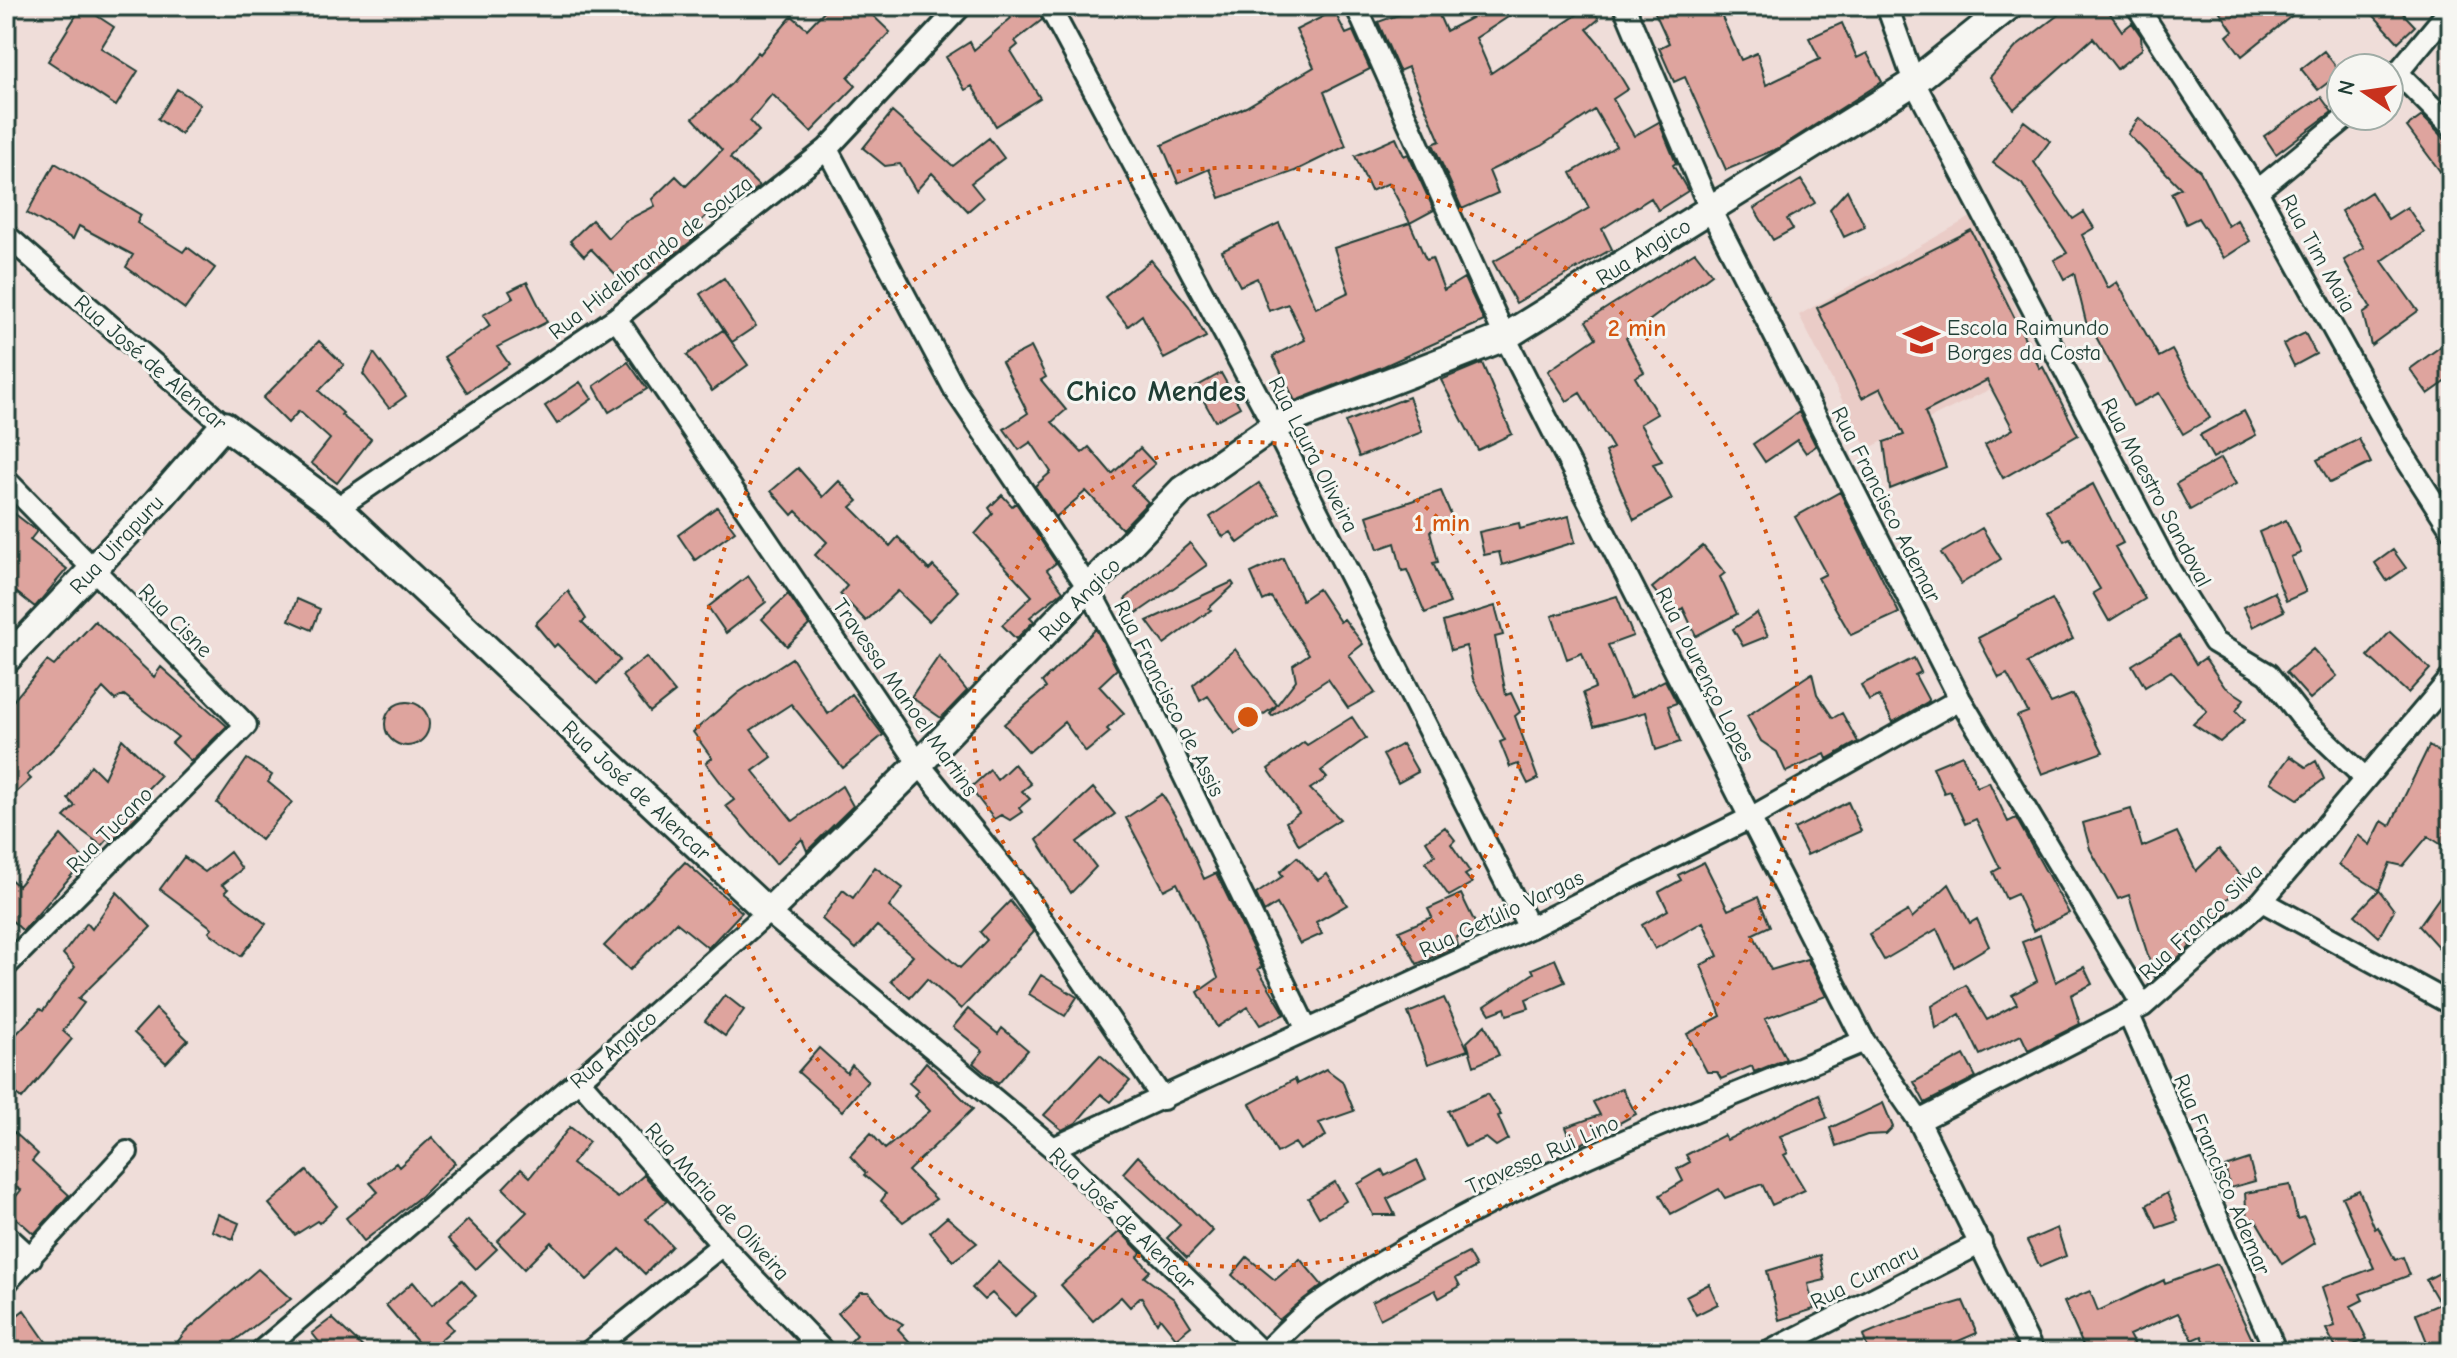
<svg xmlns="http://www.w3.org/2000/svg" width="2457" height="1358" font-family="'Comic Neue',sans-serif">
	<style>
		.built { fill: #eaccc7 }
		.building { fill: #dea49e; stroke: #1f3d34; stroke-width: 2 }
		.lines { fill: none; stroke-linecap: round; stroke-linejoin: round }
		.minor-casing { stroke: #1f3d34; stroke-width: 26 }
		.tertiary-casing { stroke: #1f3d34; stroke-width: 32 }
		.minor { stroke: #f6f6f2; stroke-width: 20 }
		.tertiary { stroke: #f6f6f2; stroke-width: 26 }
		.ring { fill: none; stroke: #d45610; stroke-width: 4; stroke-dasharray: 4 8 }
		.labels { text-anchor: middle; stroke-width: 6; stroke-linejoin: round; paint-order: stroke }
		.street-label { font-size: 22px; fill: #1f3d34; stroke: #f6f6f2 }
		.poi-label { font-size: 22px; fill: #1f3d34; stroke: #f6f6f2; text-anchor: start }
		.district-label { font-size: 30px; font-weight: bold; fill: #1f3d34; stroke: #f6f6f2 }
		.centre { fill: #d45610; stroke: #f6f6f2; stroke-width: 4 }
		.ring-label { font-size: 24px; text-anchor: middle; font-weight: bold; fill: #d45610; stroke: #f6f6f2; stroke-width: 6; stroke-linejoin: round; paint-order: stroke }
	</style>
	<rect width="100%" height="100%" fill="#efddd9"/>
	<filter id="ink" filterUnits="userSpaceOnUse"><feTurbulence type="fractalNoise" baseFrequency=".0125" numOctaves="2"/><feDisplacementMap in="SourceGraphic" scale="16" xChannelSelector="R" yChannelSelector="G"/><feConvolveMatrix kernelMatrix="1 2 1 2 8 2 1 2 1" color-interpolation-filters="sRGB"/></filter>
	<g filter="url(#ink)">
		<path class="built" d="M1976,214l64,151 -173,84 -68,-134z"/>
		<path class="building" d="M82,6l32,21 -13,21 37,23 -22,35 -68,-45z
			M829,6h34l27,26 -42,45 8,9 -45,46 -39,-38 -22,27 9,10 -29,27 29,28 -29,24 -9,-9 -29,29 6,6 -48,38 -8,-7 -17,17 -34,-35 -7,7 -14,-15 22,-21 16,18 17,-17 30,-15 -3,-7 24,-23 10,10 36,-36 -29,-32 38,-34 27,-32 2,2 32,-38 15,13z
			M1002,6h34l6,14 -27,21 3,4 -7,6 29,47 -44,28 -24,-40 -7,4 -19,-33 24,-15 4,8 37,-32z
			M1423,6h12l11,25 48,-25h31l-49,32 15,35 99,-67 9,13 -12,10 17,20 24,40 -15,10 21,37 25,-14 17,41 -3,2 15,26 -30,19 -7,-12 -49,31 10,20 -96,54 -23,-41 96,-54 -18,-35 45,-27 -21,-36 -54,36 -52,25 9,22 -36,16 -29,-65 7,-3 -32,-74 -9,4 -21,-49z
			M1652,6h65l24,54 16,-7 9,32 54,-26 -11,-21 33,-15 15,35 10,-5 15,29 -103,66 -53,22 -41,-93 -11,5 -15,-34 10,-5z
			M2070,6h35l17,25 10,-8 9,13 1,13 -25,20 -24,-31 -79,71 -24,-32 26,-30z
			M2216,6h88l-62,50 -15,-20 6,-5z
			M2365,6h31l19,20 -17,16z
			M1334,11l12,23 7,-3 17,38 -46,23 22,54 -51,25 -75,27 -11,-29 -31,14 -16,-38 84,-38 68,-40 -18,-37z
			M2324,51l17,22 -23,17 -17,-21z
			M177,89l23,15 -19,30 -23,-15z
			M2321,97l11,15 -56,42 -12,-18z
			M892,112l61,54 36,-28 15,20 -33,25 12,15 -15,13 -36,-38 -16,18 -16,-27 -15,2 -22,-18z
			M2422,116l29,30v40l-44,-59z
			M2139,118l61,53 28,55 9,-6 13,21 -26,17 -26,-40 -12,6 -15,-31 10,-5 -53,-54z
			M2024,121l26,20 -16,21 39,57 11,-7 10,16 -12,7 26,53 9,-6 42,75 13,-7 38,68 -27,16 -24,-41 -26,13 -40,-75 -4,3 -15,-61 -10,6 -10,-19 13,-7 -45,-69 -29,-21z
			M1396,138l8,18 4,-2 26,56 -24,13 -21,-40 -18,8 -16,-35z
			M55,163l86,52 -4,8 46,29 4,-5 28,21 -30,41 -59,-42 7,-12 -54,-29 -6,13 -46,-26z
			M1801,180l14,23 -28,16 6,10 -20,11 -19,-32z
			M1847,190l18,37 -21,10 -14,-28z
			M2371,192l17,27 19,-12 17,25 -42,29 36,50 -47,34 -8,-31 8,-6 -27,-48 20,-12 -23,-37z
			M1279,223l37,85 33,-16 -15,-44 76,-25 16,37 6,-2 12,32 20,-12 20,43 -100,45 -89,35 -22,-45 32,-16 -17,-36 -19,7 -12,-33 -17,8 -18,-35z
			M1971,230l69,139 3,-2 35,68 -75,43 -18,-33 28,-16 -26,-49 -62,32 21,55 -56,22 -6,-47 20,-7 -23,-47 -19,10 -45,-90z
			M1695,252l17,22 -86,64 18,34 -9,5 22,37 -17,10 22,37 -9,3 19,35 -38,21 -29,-68 8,-4 -33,-55 -13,8 -19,-30 48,-33 -10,-17z
			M1151,260l38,46 17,31 -42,22 -22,-44 -14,11 -23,-29z
			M724,278l32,48 -24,16 -32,-48z
			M527,282l20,40 -50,25 12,17 -42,28 -23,-35 46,-31 -7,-11 30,-17 -4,-7z
			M723,330l25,35 -36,26 -25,-36z
			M2305,333l11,21 -22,12 -11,-22z
			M2451,339v39l-23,16 -18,-25z
			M319,341l25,24 -25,26 24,22 -2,2 30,24 -34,44 -26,-20 19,-24 -31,-28 -11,12 -25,-25z
			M1031,347l15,30 -5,3 25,30 -14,12 30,31 7,-6 23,27 28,-26 15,16 -24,21 17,17 -26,27 -36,-38 -30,26 -21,-31 16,-14 -20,-30 -12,8 -15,-21 24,-16 -26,-51z
			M374,353l32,43 -17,12 -26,-34z
			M628,362l19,27 -38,23 -15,-26z
			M1482,363l30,71 -34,16 -37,-70z
			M1221,373l19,34 -25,14 -19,-34z
			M580,382l12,17 -35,25 -12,-18z
			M1409,397l13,35 -63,25 -14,-35z
			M2244,411l12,24 -43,23 -13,-23z
			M1799,412l17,34 -10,7 -9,-13 -32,22 -12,-18z
			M2359,439l12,24 -41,20 -13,-23z
			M2221,458l15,26 -46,26 -14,-26z
			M798,468l25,29 16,-16 19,20 -7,6 39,39 8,-9 31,33 4,-4 25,25 -29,30 -31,-30 -32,30 -26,-27 7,-8 -32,-31 12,-13 -31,-31 -4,4 -21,-24z
			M1259,483l21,30 -42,30 -7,-11 -8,5 -13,-20z
			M2093,484l30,59 -8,4 30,52 -36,22 -16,-28 7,-4 -30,-51 -6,3 -18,-31z
			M1441,491l13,31 -24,9 8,31 -5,1 17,40 -25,10 -18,-43 -5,1 -7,-28 -17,6 -11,-33z
			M1840,492l59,121 -48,22 -33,-57 8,-4 -31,-57z
			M1002,495l10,11 4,-3 40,60 -9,7 16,21 -33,26 4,4 -18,18 -14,-14 30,-29 -57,-62 18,-20 -4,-6z
			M6,507l31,24 -7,9 37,29 -32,38 -29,-23z
			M717,507l18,24 -40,29 -17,-25z
			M1569,516l6,26 -73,23 -3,-13 -15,3 -5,-23 40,-9 1,6z
			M2286,520l15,33 -10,4 15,35 -20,9 -27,-69z
			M1982,528l19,31 -40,25 -20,-31z
			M1190,543l17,22 -70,48 -12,-14z
			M1703,546l22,27 -5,4 17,37 -41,22 -13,-28 -8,7 -23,-27z
			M2393,550l13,18 -19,13 -12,-18z
			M1283,558l19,42 16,-11 22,33 4,-3 19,25 -14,11 26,38 -27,15 -20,-29 -56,37 -2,-2 26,-34 -3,-15 16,-11 -38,-57 -8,4 -12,-28z
			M748,576l18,26 -40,31 -18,-26z
			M1232,582l2,3 -25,23 2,2 -47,34 -17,-23z
			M568,591l18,28 -4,3 38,38 -23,24 -40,-40 -3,3 -19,-23z
			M2274,592l10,19 -31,16 -10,-20z
			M788,594l21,31 -22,21 -25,-27z
			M1617,596l16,40 -25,9 22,53 35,-18 12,23 -9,3 12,36 -24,8 -10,-38 -52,14 -11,-33 12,-5 -13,-35 -15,6 -15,-43z
			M297,599l23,10 -8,21 -23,-10z
			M2052,599l21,40 -46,24 24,40 22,-9 30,58 -61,22 -25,-58 11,-4 -21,-38 -8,4 -21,-40z
			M1495,606l8,29 -8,2 11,58 5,-2 9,19 -5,4 23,63 -10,5 -10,-20 -8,3 -10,-25 5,-2 -32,-61 -7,-33 -15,4 -8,-28z
			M1757,613l11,23 -25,10 -10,-17z
			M95,621l59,56 7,-10 66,59 -36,35 -19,-18 6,-6 -54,-42 -9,5 -12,-12 -44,55 -32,32 4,4 -25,23v-93l41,-48 7,5z
			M1096,629l21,40 -18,17 25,27 -17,16 3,3 -24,20 -22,-30 -35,30 -25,-28 42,-36 -4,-6z
			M2390,632l40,37 -22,24 -40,-37z
			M2179,636l17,28 9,-6 19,28 20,13 -8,12 9,9 -25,22 -27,-18 14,-13 -36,-40 -26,16 -13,-22z
			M1235,649l42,56 -42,29 -27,-38 -8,5 -7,-16z
			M2313,649l24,27 -27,23 -24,-27z
			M939,656l28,35 -26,27 -30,-21z
			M646,657l29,35 -25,20 -28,-36z
			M792,658l36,56 24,-20 31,41 -40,33 -52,-64 -40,26 21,27 -19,14 40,50 49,-35 11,20 -46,45 -5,-12 -26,25 -50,-58 8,-6 -28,-37 6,-5 -19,-26 45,-39z
			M1914,658l7,14 -6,3 14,26 -36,21 -14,-26 -10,5 -8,-16z
			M1812,673l5,21 16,24 9,-5 16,29 -31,17 -2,-5 -39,18 -9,-20 -16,-11 -14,-25z
			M385 724a22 22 0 1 1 44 0a22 22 0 1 1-44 0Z
			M1352,717l14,21 -45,33 6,7 -17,11 30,30 -41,26 -13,-23 13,-9 -31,-44 36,-27 3,3z
			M122,739l38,37 -29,30 8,8 -28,28 -3,-3 -6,7 -38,-29 11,-11 -7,-7 23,-34 13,13z
			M1402,744l16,28 -20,11 -15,-28z
			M2429,746l22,13v92l-23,-15 -25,30 -13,-3 -11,27 -40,-25 19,-30 12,10 12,-24 8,5z
			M1962,755l15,32 12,-5 19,40 8,-4 53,95 -36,18 -16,-37 -11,5 -13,-27 7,-4 -24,-49 -11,5 -15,-33 -6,2 -11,-26z
			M2290,756l16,11 10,-6 8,18 -26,20 -27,-17z
			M247,759l25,16 -4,7 24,20 -31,38 -44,-37z
			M1014,764l17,20 -9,7 8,8 -11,9 3,4 -12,8 -9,-5 -7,4 -24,-31 20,-18 7,10z
			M1093,788l22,26 -38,28 19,25 -25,26 -34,-53z
			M1162,794l19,32 23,53 12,-6 46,94 -4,2 27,45 -25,11 -12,-18 -31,20 -19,-35 20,-14 -22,-58 -19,-37 -13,7 -38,-72z
			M1848,802l13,29 -54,24 -13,-26z
			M2131,809l11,38 35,-15 19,39 23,-22 29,35 -24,17 6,11 -25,22 -20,-1 5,14 -35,31 -26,-83 -11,4 -28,-50 -7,-26z
			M1445,827l10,13 -4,4 19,28 -5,3 7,8 -23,13 -24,-34 10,-7 -9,-14z
			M61,835l24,25 -62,71 -17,-16v-40l12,11z
			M230,852l12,17 -20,16 6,4 -3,3 41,32 -25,32 -32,-24 3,-4 -52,-39 24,-32 21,15z
			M1297,857l21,23 9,-6 20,31 -31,17 6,12 -22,10 -23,-40 -13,8 -8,-18 27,-18 -3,-4z
			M685,862l57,50 -34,36 -32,-26 -46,48 -26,-24z
			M1704,862l24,48 30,-13 12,29 -17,8 18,36 36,-11 19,37 -61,23 21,40 -32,13 -2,-6 -31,13 -4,-7h-10l-20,-38 34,-18 -20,-51 17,-9 -15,-34 -48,27 -13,-24 26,-15 -9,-18 22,-12 -3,-5z
			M875,867l28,21 -14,19 71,61 27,-28 -7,-8 30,-31 24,31 -73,77 -34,-30 -17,19 -19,-17 22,-25 -36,-30 -21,23 -34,-30 21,-29 10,8z
			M2451,881v55l-12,12 -20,-22z
			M1949,884l21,39 7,-4 12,27 -35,21 -17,-38 -53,31 -15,-26 39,-23 4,7z
			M2379,890l15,20 -15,27 -24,-22z
			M117,892l34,35 -73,72 6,4 -21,28 9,8 -50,60 -16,-15v-39l34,-36 3,2 32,-44 -12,-13 24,-31 5,6z
			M1461,894l17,35 -22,8 2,9 -41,18 -18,-33 33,-14 -4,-8z
			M2040,935l16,47 28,-15 8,17 -21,11 9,29 -52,26 -7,-15 -41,20 -20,-41 -24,15 -4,-23 34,-21 21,35 30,-16 -5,-9 25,-14 -15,-39z
			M1555,959l10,23 -39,17 3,9 -22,7 -2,-7 -15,6 -5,-8 49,-33 -2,-4z
			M1041,975l36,22 -12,19 -36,-22z
			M725,995l19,15 -19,26 -20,-15z
			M1444,998l24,52 -40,14 -20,-51z
			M156,1009l32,31 -22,23 -32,-30z
			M968,1009l30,25 4,-6 26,22 -30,34 -25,-21 10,-12 -30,-24z
			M1485,1025l14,30 -25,11 -7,-24z
			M819,1048l28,25 5,-8 16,16 -26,30 -44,-39z
			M1100,1055l30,26 -19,21 -10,-8 -25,29 -14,7 -18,-15z
			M1964,1055l12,22 -51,26 -11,-21z
			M926,1062l47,47 -65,62 28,28 -33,23 -22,-21 5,-7 -22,-19 2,-2 -16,-17 21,-23 14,16 45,-38 -16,-16 4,-4 -9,-8z
			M1326,1069l16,12 12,30 -35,12 7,13 -26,14 -5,-7 -18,10 -27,-49 45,-25 2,5z
			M1622,1088l14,26 -62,34 -8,-21 34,-12 -7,-13z
			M1487,1094l14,21 -3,1 10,23 -12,7 -10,-8 -21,9 -17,-36z
			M1819,1094l8,24 -47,18 8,17 -4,2 21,35 -33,15 -10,-21 -37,14 -6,-9 -48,25 -11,-19 23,-14 -6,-12 13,-7 -4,-7 38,-20 3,5z
			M1883,1103l10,24 -7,7 -19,1 -31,11 -6,-18z
			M570,1127l19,15 -17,22 46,34 26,-23 23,26 -21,18 26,27 -27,28 -25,-25 -33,31 -36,-38 -27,27 -27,-28 30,-29 -24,-24 18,-19 9,8z
			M14,1132l24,22 -6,7 37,34 -35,39 -28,-25 15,-19 -15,-9v-33z
			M432,1137l23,26 -34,33 -57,45 -18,-23 32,-26 -8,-9 26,-20 3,4z
			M1138,1156l75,75 -26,27 -20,-20 13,-13 -57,-52z
			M2249,1159l6,22 -25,7 -5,-21z
			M1417,1160l9,19 -39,20 8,16h-22l-15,-31 24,-14 3,6z
			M307,1171l30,35 -18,17 -2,-2 -22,14 -26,-31z
			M1335,1182l11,19 -27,16 -11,-19z
			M2290,1185l7,34 7,-2 11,26 -33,21 -27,-45 -8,2 -2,-28z
			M2359,1190l16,39 3,-2 17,33 8,-3 7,18 -50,19 3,6 -12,6 16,33 -29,13 -12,-23 9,-3 -13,-39 52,-19 -32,-71z
			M2167,1193l11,28 -21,7 -10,-23z
			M218,1214l21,9 -6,16 -21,-8z
			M947,1217l30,26 -24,18 -23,-29z
			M468,1220l29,29 -21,20 -28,-30z
			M2057,1228l9,28 -26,11 -13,-26z
			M1120,1231l21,22 -3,4 12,14 -6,6 30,22 17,27 -15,12 -16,-20 -3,5 -16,-26 -11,10 -9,-10 -28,24 -32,-36z
			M1468,1253l8,14 -20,11 4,8 -21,12 -4,-8 -55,29 -8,-17z
			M1820,1255l5,25 -17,4 6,25 -35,11 -12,-49z
			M1247,1257l28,23 25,-21 22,26 -43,35 -47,-45z
			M998,1262l38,34 -21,20 -23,-23 -8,7 -12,-12z
			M2217,1264l41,88h-48l-8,-16 -9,4 -15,-27 -49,22 9,17h-52l-22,-50 26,-11 8,20 66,-31 1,3z
			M258,1269l33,30 -72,53h-49l15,-20z
			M2445,1270l6,10v72h-20l-15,-38 24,-10 -14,-24z
			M462,1280l14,16 -30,25 7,8 -27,23 -40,-47 27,-23 19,23z
			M1709,1284l9,20 -22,11 -10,-19z
			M861,1292h8l19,23 15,9 -5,5 21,23h-61l-7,-11 6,-6 -19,-22z
			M1963,1301l14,32 -21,9 4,10h-91l-6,-17 36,-15z
			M24,1310l23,33 -12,9h-29v-28z
			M332,1318l36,34h-41l-15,-19z"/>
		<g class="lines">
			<defs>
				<path id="minor" d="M1049,6l225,420 255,502
					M1356,6l149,331 359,704 55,80 114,231
					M1624,6l86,203 250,490 183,307
					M1887,6l27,76 256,489 44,71 54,32 34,44 63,60
					M2137,6l120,185 142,257 52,81
					M2399,74l52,52
					M2389,83l62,-75
					M827,149l128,241 134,199 53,100 165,341
					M2257,191l91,-75
					M6,235l218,190
					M616,318l303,446 101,124 143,211
					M6,480l240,245 -240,241
					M337,508l279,-190 211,-169 134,-143
					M2262,901l189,103
					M2128,1013l148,339
					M579,1080l143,165 102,107
					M1919,1121l224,-115 119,-105 189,-223
					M1053,1148l476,-220 223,-111 208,-118
					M6,1235l25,23
					M6,1283l121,-131
					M260,1352l319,-272 189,-168 285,236 208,204
					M589,1352l133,-107
					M1265,1352c17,-16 34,-36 54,-49 166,-115 360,-184 545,-262
					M1769,1352l212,-109"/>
				<path id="tertiary" d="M6,660l150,-157 68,-78 113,83 431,404 151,-148 263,-274 92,-64 231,-89 409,-255 95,-76"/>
			</defs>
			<use href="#minor" class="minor-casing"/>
			<use href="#tertiary" class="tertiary-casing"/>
			<use href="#minor" class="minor"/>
			<use href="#tertiary" class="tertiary"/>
		</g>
	</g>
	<g class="ring">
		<circle cx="1248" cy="717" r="275"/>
		<circle cx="1248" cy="717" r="550"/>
	</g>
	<defs>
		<symbol id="school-bare" viewBox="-9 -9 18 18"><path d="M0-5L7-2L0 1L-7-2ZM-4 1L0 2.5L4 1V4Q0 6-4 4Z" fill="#c8321e" stroke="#f6f6f2" stroke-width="2.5" paint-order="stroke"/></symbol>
	</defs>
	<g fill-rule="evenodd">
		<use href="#school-bare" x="1896" y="314" width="51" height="51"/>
	</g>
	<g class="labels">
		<g class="street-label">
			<text transform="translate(1643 251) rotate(-32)" y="8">Rua Angico</text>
			<text transform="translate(2319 253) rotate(61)" y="8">Rua Tim Maia</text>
			<text transform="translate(650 257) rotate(-38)" y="8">Rua Hidelbrando de Souza</text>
			<text transform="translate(151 362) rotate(41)" y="8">Rua José de Alencar</text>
			<text transform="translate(1314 454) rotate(63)" y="8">Rua Laura Oliveira</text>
			<text transform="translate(2157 492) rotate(62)" y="8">Rua Maestro Sandoval</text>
			<text transform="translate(1887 504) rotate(63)" y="8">Rua Francisco Ademar</text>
			<text transform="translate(116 544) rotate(-47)" y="8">Rua Uirapuru</text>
			<text transform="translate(1079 599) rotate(-46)" y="8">Rua Angico</text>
			<text transform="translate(176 620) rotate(45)" y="8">Rua Cisne</text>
			<text transform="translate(1706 674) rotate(63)" y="8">Rua Lourenço Lopes</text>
			<text transform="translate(906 697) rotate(55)" y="8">Travessa Manoel Martins</text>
			<text transform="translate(1170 698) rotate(63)" y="8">Rua Francisco de Assis</text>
			<text transform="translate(637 790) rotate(43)" y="8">Rua José de Alencar</text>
			<text transform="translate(109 829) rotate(-45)" y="8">Rua Tucano</text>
			<text transform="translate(1501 913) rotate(-25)" y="8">Rua Getúlio Vargas</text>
			<text transform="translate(2200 921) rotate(-43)" y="8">Rua Franco Silva</text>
			<text transform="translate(613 1049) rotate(-41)" y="8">Rua Angico</text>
			<text transform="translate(1542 1154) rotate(-24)" y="8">Travessa Rui Lino</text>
			<text transform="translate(2223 1174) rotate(67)" y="8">Rua Francisco Ademar</text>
			<text transform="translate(718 1201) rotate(48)" y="8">Rua Maria de Oliveira</text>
			<text transform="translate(1123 1218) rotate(44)" y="8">Rua José de Alencar</text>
			<text transform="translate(1864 1276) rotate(-27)" y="8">Rua Cumaru</text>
		</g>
		<g class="poi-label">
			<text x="1947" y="335">Escola Raimundo<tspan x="1947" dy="25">Borges da Costa</tspan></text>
		</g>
		<g class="district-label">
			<text x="1156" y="401">Chico Mendes</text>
		</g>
	</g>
	<circle cx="1248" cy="717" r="12" class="centre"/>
	<g class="ring-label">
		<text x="1637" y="336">2 min</text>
		<text x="1442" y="531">1 min</text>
	</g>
	<rect width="2457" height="1358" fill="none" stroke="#f6f6f2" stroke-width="32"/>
	<rect x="16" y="16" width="2425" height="1326" fill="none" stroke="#1f3d34" stroke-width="3" filter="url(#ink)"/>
	<g transform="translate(2365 92) rotate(283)"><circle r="38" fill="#f6f6f2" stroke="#a0aca6" stroke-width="2"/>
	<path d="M0-6L14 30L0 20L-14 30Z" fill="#c8321e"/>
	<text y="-12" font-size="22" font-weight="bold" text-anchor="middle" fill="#1f3d34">N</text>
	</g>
</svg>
